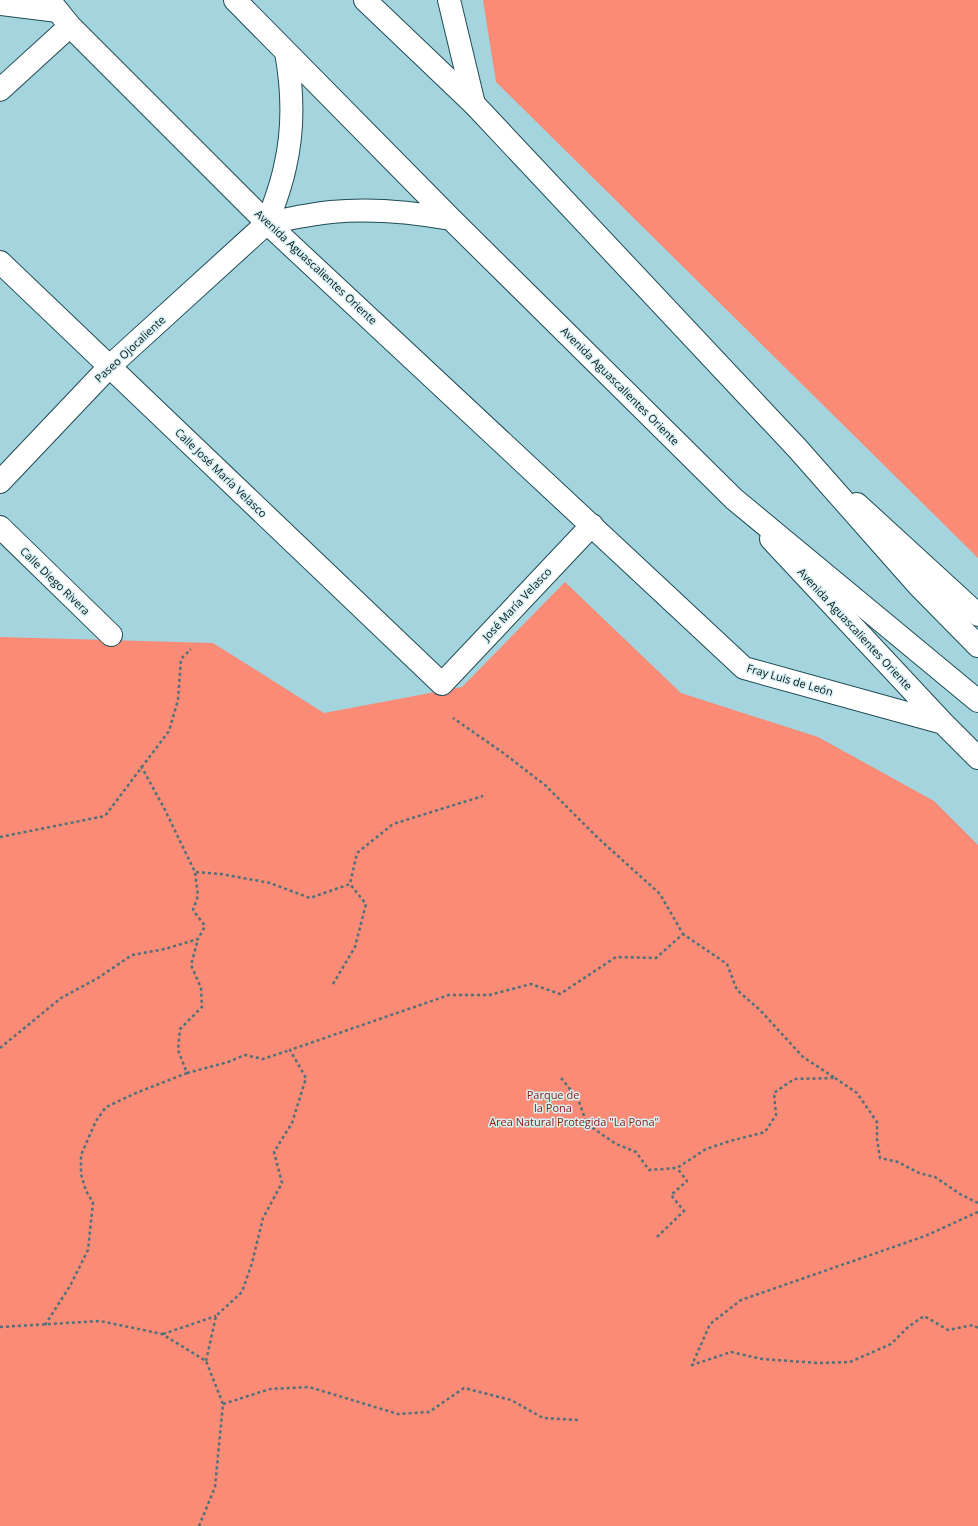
<svg xmlns="http://www.w3.org/2000/svg" width="978" height="1526" font-family="'Open Sans',sans-serif">
	<style>
		.green { fill: #f98b77 }
		.lines { fill: none; stroke-linecap: round; stroke-linejoin: round }
		.minor-casing { stroke: #1f4c55; stroke-width: 24 }
		.major-casing { stroke: #1f4c55; stroke-width: 24 }
		.path { stroke: #507177; stroke-width: 2.5; stroke-dasharray: 3 3; stroke-linecap: butt }
		.minor { stroke: #fff; stroke-width: 22 }
		.major { stroke: #fff; stroke-width: 22 }
		.labels { text-anchor: middle; stroke-width: 3; stroke-linejoin: round; paint-order: stroke }
		.street-label { font-size: 11px; fill: #06191c; stroke: #d8f0f4 }
		.park-label { font-size: 11px; fill: #88190a; stroke: #d8f0f4 }
	</style>
	<rect width="100%" height="100%" fill="#a4d4dd"/>
	<path class="green" d="M483,0h495v558l-482,-476z
		M565,582l116,111 137,44 116,64 44,44v681h-978v-889l213,6 111,70 138,-26z"/>
	<g class="lines">
		<defs>
			<path id="minor" d="M49,0l21,26 197,197 477,445 199,55
				M449,0l25,104
				M0,4l58,7
				M0,90l70,-64
				M0,262l442,422 150,-159
				M0,482l110,-116 157,-143
				M857,504l121,111
				M0,527l111,108
				M771,539l172,184 35,35"/>
			<path id="major" d="M235,0l216,219 283,280 244,202
				M365,0l109,104 323,344 121,137 60,61
				M286,52c7,39 8,77 -1,115 -4,19 -11,38 -18,56 22,-4 43,-9 64,-11 41,-4 81,0 120,7"/>
		</defs>
		<use href="#minor" class="minor-casing"/>
		<use href="#major" class="major-casing"/>
		<path class="path" d="M141,766l23,42 31,64 26,2 49,9 40,15 40,-14 7,-31 36,-29 90,-28
			M0,837l105,-21 64,-85 9,-31 3,-41 10,-10
			M333,984l22,-37 11,-43 -16,-20
			M0,1048l61,-50 37,-20 34,-23 33,-6 33,-10 7,-13 -12,-16 5,-14 -3,-24
			M187,1073l41,-11 17,-7 18,4 27,-9
			M561,1078l17,21 9,25 29,20 20,8 13,18 28,-2 29,-19 24,-8 35,-9 11,-17 -2,-22 20,-14 41,-1 -32,-21 -43,-47 -23,-20 -10,-26 -44,-30
			M835,1078l22,15 20,29v17l3,19 18,4 21,11 16,4 25,17 18,9
			M978,1212l-53,24 -184,64 -31,24 -18,41 39,-13 31,7 56,4 32,-1 41,-18 17,-17 16,-11 24,14 25,-5 5,3
			M657,1237l27,-26 -13,-16 16,-14 -10,-13
			M45,1325l25,-39 18,-36 5,-48 -7,-11 -5,-17v-19l15,-34 10,-14 30,-14 51,-20 -9,-23 2,-21 22,-22 -1,-19 -10,-23 7,-26
			M0,1327l100,-6 62,13 44,27 17,43 -8,83 -16,39
			M163,1334l53,-18
			M206,1361l10,-45 26,-24 10,-29 11,-45 19,-35 -8,-31 18,-29 14,-45 -16,-28 159,-55h40l42,-11 29,10 56,-37 40,1 27,-24 -23,-40 -62,-56 -53,-53 -43,-33 -49,-34
			M223,1404l47,-15 39,-2 89,27 31,-2 35,-24 47,12 32,18 35,2"/>
		<use href="#minor" class="minor"/>
		<use href="#major" class="major"/>
	</g>
	<g class="labels">
		<g class="street-label">
			<text transform="translate(316 267) rotate(43)" y="4">Avenida Aguascalientes Oriente</text>
			<text transform="translate(130 349) rotate(-43)" y="4">Paseo Ojocaliente</text>
			<text transform="translate(620 386) rotate(45)" y="4">Avenida Aguascalientes Oriente</text>
			<text transform="translate(221 473) rotate(44)" y="4">Calle José María Velasco</text>
			<text transform="translate(55 581) rotate(44)" y="4">Calle Diego Rivera</text>
			<text transform="translate(517 604) rotate(-47)" y="4">José María Velasco</text>
			<text transform="translate(855 629) rotate(47)" y="4">Avenida Aguascalientes Oriente</text>
			<text transform="translate(790 680) rotate(16)" y="4">Fray Luis de León</text>
		</g>
		<g class="park-label">
			<text x="553" y="1099">Parque de<tspan x="553" dy="13">la Pona</tspan></text>
			<text x="574" y="1126">Area Natural Protegida "La Pona"</text>
		</g>
	</g>
</svg>
